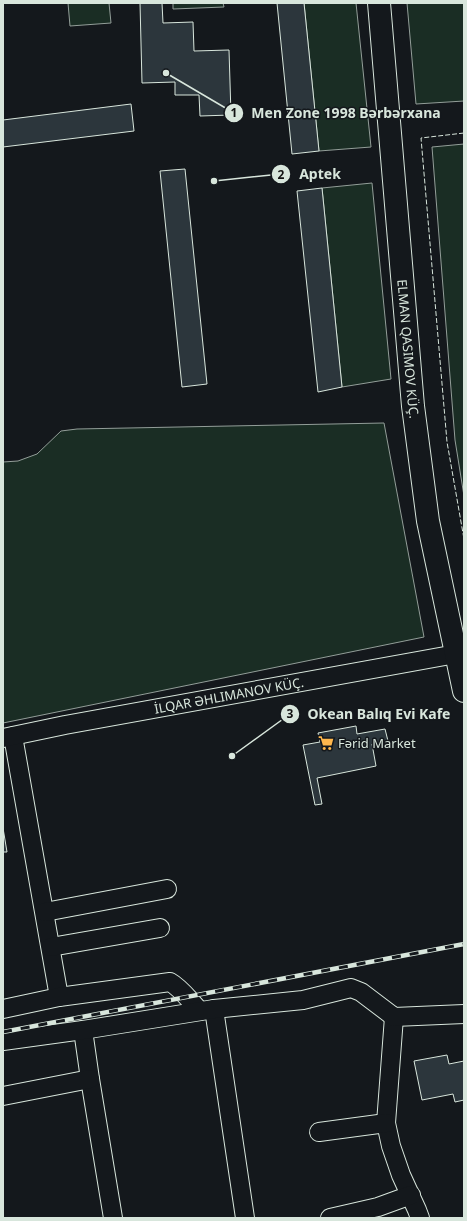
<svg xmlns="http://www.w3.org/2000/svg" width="467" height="1221" font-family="'Noto Sans',sans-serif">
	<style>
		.green { fill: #1a2d24; stroke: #939e99 }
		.building { fill: #2c363c; stroke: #d8e6dc }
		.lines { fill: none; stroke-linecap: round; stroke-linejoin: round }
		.minor-casing { stroke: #d8e6dc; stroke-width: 20 }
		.major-casing { stroke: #d8e6dc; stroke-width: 24 }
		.minor { stroke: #14181c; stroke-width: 18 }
		.major { stroke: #14181c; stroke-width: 22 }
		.rail-casing { stroke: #d8e6dc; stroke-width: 4.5 }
		.rail { stroke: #14181c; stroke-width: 3; stroke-dasharray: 9; stroke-linecap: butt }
		.fence { stroke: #d8e6dc; stroke-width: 1; stroke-dasharray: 5 2; stroke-linecap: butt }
		.labels { text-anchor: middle; stroke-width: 3; stroke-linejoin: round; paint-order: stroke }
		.street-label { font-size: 13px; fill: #d8e6dc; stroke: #14181c }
		.poi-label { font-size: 13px; fill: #d8e6dc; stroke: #14181c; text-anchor: start }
		.leader { fill: none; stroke: #d8e6dc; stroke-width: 1.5 }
		.callout-dot { fill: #d8e6dc; stroke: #14181c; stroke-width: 1.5 }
		.mark-label { font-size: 12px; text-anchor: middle; font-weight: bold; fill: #111 }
		.callout-label { font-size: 14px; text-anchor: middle; font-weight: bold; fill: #d8e6dc; stroke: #14181c; stroke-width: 3; stroke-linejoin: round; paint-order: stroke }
	</style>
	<rect width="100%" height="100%" fill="#14181c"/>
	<path class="green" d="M68,3h41l2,20 -41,3z
		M173,3h50l1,4 -51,2z
		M304,3h52l15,144 -52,4z
		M407,3h57v98l-48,3z
		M464,144v352l-9,-56 -23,-293z
		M372,183l19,196 -49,8 -20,-199z
		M384,423l40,214 -421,86v-261l15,-1 19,-7 24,-23 16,-2z"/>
	<path class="building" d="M140,3h22l1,20 30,-1 1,29 35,-1 2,65 -31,1 -1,-21h-24v-13l-33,1z
		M277,3h27l15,148 -27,3z
		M131,104l3,27 -131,16v-27z
		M185,169l22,215 -25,3 -22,-216z
		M322,188l20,199 -24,5 -21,-201z
		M356,726l1,8 28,-5 3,12 -16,3 4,22 -59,12 5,26 -7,1 -12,-60 17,-3 -2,-9z
		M3,828l4,24h-4z
		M447,1055l2,9 15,-3v39l-9,2 -2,-8 -31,6 -8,-39z"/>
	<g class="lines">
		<defs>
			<g id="minor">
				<path d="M13,736l46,261"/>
				<path id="s1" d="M3,738l62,-13 391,-71"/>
				<path d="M45,912l122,-23"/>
				<path d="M51,947l109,-19"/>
				<path d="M3,1009l56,-12 111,-15c11,6 20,19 30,29"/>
				<path d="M214,1009l31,209"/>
				<path d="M394,1017l-8,106 5,23 10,29 16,35 3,8"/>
				<path d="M83,1030l7,49 23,139"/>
				<path d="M3,1041l80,-11 131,-21 89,-9 48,-12 10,4 33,25 70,-3"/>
				<path d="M3,1096l87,-17"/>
				<path d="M319,1132l67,-9"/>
				<path d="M330,1218l48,-11 33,-12"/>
			</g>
			<g id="major">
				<path id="s2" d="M379,3l34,403 15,115 36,170"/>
			</g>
		</defs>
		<use href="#minor" class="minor-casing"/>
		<use href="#major" class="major-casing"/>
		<use href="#minor" class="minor"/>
		<use href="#major" class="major"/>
		<defs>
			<path id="rail" d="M3,1032l461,-88"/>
		</defs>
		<use href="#rail" class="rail-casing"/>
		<use href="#rail" class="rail"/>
		<path class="fence" d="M464,133l-43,5 26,304 17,97"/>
	</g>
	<defs>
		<symbol id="supermarket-bare" viewBox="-9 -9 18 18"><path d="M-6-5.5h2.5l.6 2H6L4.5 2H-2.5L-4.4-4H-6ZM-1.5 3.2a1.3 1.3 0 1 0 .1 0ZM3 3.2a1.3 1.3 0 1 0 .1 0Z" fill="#ffb74d" stroke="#14181c" stroke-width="2.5" paint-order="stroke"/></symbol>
	</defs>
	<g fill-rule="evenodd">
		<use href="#supermarket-bare" x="315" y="732" width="22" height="22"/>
	</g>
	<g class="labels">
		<g class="street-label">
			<text dy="5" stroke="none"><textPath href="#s2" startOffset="347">ELMAN QASIMOV KÜÇ.</textPath></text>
			<text dy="5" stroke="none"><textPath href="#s1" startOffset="230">İLQAR ƏHLIMANOV KÜÇ.</textPath></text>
		</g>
		<g class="poi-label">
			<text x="338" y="748">Fərid Market</text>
		</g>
	</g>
	<path class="leader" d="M166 73L234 113M214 181L281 174M232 756L290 714"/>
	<g class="callout-dot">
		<circle cx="166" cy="73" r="4"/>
		<circle cx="214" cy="181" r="4"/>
		<circle cx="232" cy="756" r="4"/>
		<circle cx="234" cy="113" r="10"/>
		<circle cx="281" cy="174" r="10"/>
		<circle cx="290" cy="714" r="10"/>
	</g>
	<g class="mark-label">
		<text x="234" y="117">1</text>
		<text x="281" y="179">2</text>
		<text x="290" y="718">3</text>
	</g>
	<g class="callout-label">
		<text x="346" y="118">Men Zone 1998 Bərbərxana</text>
		<text x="320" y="179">Aptek</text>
		<text x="379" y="719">Okean Balıq Evi Kafe</text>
	</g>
	<rect width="467" height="1221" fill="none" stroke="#d8e6dc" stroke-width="8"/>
</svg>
